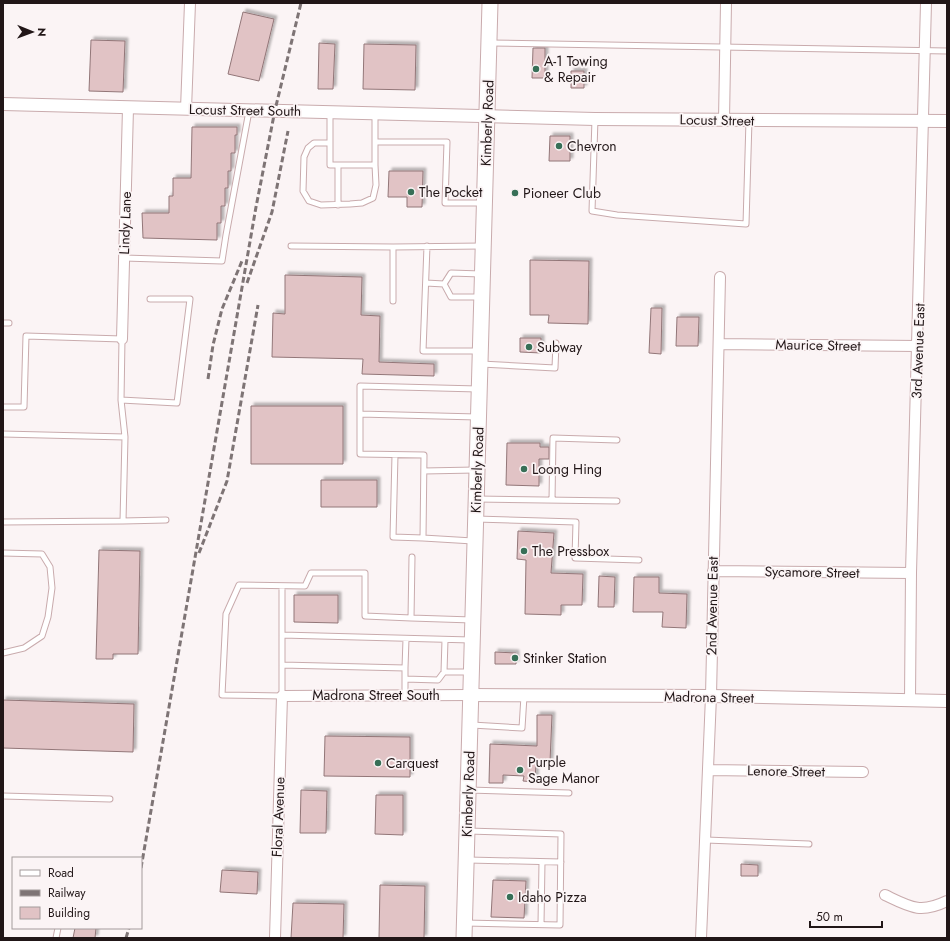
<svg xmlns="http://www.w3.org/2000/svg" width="950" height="941" font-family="Jost,sans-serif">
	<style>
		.building { fill: #e1c3c5; stroke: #927678; filter: url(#shadow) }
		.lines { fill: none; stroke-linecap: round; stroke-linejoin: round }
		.service-casing { stroke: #c9abad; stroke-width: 7 }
		.minor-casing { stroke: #c9abad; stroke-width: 12 }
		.tertiary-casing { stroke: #c9abad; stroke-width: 14 }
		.primary-casing { stroke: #c9abad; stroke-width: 17 }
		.service { stroke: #fff; stroke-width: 5 }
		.minor { stroke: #fff; stroke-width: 10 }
		.tertiary { stroke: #fff; stroke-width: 12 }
		.primary { stroke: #fff; stroke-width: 15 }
		.rail { stroke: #7e7475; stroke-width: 3; stroke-dasharray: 6 3; stroke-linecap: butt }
		.poi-dot { fill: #376f57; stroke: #fbf4f5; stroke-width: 1.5 }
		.labels { text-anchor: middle; stroke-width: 3.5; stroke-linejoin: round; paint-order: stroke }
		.poi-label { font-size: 14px; fill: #211617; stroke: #fbf4f5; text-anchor: start }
		.street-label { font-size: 14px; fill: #211617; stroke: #fbf4f5 }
	</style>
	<defs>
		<filter id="shadow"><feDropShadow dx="3" dy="-3" stdDeviation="1" flood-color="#0004"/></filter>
	</defs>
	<rect width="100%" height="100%" fill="#fbf4f5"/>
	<path class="building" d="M243,12l31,7 -15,62 -31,-7z
		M91,40l34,1 -2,51 -34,-1z
		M319,43l16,1 -2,45h-15z
		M364,44l52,1 -1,45 -52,-1z
		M533,48h12v30h-13z
		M571,71h13v17h-13z
		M192,127h45v8h-2v18h-4v18h-3v17h-3v18h-4v17h-4v17l-74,-2 -1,-25h27v-17h4v-18h18z
		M550,136h20v25h-21z
		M389,171h34l-1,36h-15v-10h-19z
		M530,260l59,1 -1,63 -40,-1 1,-8h-19z
		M285,275l77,2 -1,38 19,1 -1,46 55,2v12l-72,-2 1,-15 -91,-2 1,-44 12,1z
		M651,308h11l-1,46 -12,-1z
		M677,317h22l-1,29h-22z
		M520,338h21v15l-21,-1z
		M251,406h92v58h-92z
		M507,443h33v4h9v12h-10v27l-33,-1z
		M321,480h56v27h-56z
		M518,531l36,2 -3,40 32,1 -1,31h-21v10l-36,-1 1,-54 -9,-1z
		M99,550l41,1 -2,103h-25v5h-17z
		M599,576l16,1 -1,30h-16z
		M634,577h25v16l28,1 -1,34 -24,-1 1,-15h-30z
		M294,595h44v28l-44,-1z
		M495,652l21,1v11h-21z
		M3,700l131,4 -1,48 -130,-4z
		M537,715h15l-2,47h-14l-1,20 -12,-1 1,-5 -21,-1v8h-14l1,-39 47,2z
		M325,736l85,1v40l-86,-1z
		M301,790l26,1 -1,42h-26z
		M376,795h27v40l-28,-1z
		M741,864l17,1v11h-17z
		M222,870l36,2 -1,22 -37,-2z
		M493,880l33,1 -2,37 -33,-1z
		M380,885l45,1 -1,52h-45z
		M293,903l51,1 -1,34h-52z
		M75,928h21l-1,10h-22z"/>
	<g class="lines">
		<defs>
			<path id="service" d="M490,43l457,8
				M330,112v53h45v-51
				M595,119l-3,92 25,4 129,9 3,-104
				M375,142h72l-2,61h38
				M330,143h-16l-6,5 -4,9 -1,34 6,10 12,4 29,-1 12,-1 11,-5 3,-13 -1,-20
				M338,205v-40
				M291,246l102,1 89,-1
				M427,246l-4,105h56
				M124,258l98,3 4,-26 23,-124
				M426,283l18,1
				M480,297h-29l-7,-13 7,-11 30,1
				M393,301v-54
				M3,323h6
				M481,364l74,4 1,-25
				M121,400l4,37 -2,84 43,-1
				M3,407h21l2,-71 96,3 -1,61 56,3 13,-104h-40
				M360,414l117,3
				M3,434l122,3
				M395,455l-2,82 30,1
				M424,471l51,-1
				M477,499l140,2
				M552,500l1,-62 64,2
				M476,519l100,3 -1,36 64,2
				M3,522l120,-1
				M473,541l-50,-3 1,-83 -64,-1v-68l118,3
				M3,553l39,1 8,13 2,21 -4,29 -6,19 -18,12 -21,5
				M412,557l-1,61 61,2
				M282,586v110l-60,-1 4,-81 13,-29 66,1 6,-13h54v43l46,2
				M282,635l189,5
				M282,665l123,3 1,-29
				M405,668v11l33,1 6,-8 1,-32
				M444,672h25
				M405,695v-16
				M472,725l50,3 2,-32
				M469,790l100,3
				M3,796l107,3
				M706,840l103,4
				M468,860l93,2
				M465,923l95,2 1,-91 -93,-3
				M541,924l1,-62
				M56,938l2,-10"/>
			<path id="minor" d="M186,109l4,-106
				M724,120l2,-117
				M122,339l6,-231
				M719,344l199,2
				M713,571l198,2
				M910,700l1,-127 15,-570
				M708,770l155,2
				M885,895c25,12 35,19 62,6
				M275,938l7,-242 188,-1
				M701,938l10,-242 9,-419"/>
			<path id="tertiary" d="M3,104l592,15 352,2
				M470,695l241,1 236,5"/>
			<path id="primary" d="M464,938l26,-935"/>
		</defs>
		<use href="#service" class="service-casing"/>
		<use href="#minor" class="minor-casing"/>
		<use href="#tertiary" class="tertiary-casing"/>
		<use href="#primary" class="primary-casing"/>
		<use href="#service" class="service"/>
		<use href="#minor" class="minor"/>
		<use href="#tertiary" class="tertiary"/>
		<use href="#primary" class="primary"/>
		<path class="rail" d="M247,283l25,-71 16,-81
			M208,379l5,-34 9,-36 20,-48
			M199,553l28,-72 31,-176
			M141,868l115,-661 19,-97 26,-107
			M126,938l3,-10"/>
	</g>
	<g class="poi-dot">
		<circle cx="536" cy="69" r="4"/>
		<circle cx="559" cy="146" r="4"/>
		<circle cx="411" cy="192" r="4"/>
		<circle cx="515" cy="193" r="4"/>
		<circle cx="529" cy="347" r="4"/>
		<circle cx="524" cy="469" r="4"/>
		<circle cx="524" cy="551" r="4"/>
		<circle cx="515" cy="658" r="4"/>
		<circle cx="378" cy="763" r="4"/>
		<circle cx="520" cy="770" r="4"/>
		<circle cx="510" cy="897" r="4"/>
	</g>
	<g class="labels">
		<g class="poi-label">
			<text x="544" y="66">A-1 Towing<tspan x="544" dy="16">&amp; Repair</tspan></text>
			<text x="567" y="151">Chevron</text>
			<text x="419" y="197">The Pocket</text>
			<text x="523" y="198">Pioneer Club</text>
			<text x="537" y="352">Subway</text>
			<text x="532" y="474">Loong Hing</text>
			<text x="532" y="556">The Pressbox</text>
			<text x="523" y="663">Stinker Station</text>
			<text x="528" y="767">Purple<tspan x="528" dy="16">Sage Manor</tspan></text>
			<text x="386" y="768">Carquest</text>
			<text x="518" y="902">Idaho Pizza</text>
		</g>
		<g class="street-label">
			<text transform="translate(245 110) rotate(1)" y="5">Locust Street South</text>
			<text transform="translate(717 120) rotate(1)" y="5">Locust Street</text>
			<text transform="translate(487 123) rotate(-88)" y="5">Kimberly Road</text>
			<text transform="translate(125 223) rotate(-88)" y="5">Lindy Lane</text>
			<text transform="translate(818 345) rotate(1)" y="5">Maurice Street</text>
			<text transform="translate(918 351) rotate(-88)" y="5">3rd Avenue East</text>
			<text transform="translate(477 470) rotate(-88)" y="5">Kimberly Road</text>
			<text transform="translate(812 572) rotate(1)" y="5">Sycamore Street</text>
			<text transform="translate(712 606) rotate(-89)" y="5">2nd Avenue East</text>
			<text x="376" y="700">Madrona Street South</text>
			<text transform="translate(709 697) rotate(1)" y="5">Madrona Street</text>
			<text transform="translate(786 771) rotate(1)" y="5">Lenore Street</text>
			<text transform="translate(468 794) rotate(-88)" y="5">Kimberly Road</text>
			<text transform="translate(278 817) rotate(-88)" y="5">Floral Avenue</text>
		</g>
	</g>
	<rect width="950" height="941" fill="none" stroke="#211617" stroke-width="8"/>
	<rect x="12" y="857" width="130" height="72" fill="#fbf4f5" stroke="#a49b9c"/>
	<rect x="20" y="870" width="20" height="6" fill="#ffffff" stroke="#a49b9c"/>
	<text x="48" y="877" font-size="12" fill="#211617">Road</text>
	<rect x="20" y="890" width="20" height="6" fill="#7e7475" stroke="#a49b9c"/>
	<text x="48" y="897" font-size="12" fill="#211617">Railway</text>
	<rect x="20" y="907" width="20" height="12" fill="#e1c3c5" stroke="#a49b9c"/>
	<text x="48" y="917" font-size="12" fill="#211617">Building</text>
	<g transform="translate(32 32) rotate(91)" stroke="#fbf4f5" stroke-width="3" paint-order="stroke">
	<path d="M0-3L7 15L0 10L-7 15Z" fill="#211617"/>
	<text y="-6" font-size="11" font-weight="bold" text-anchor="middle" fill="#211617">N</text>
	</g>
	<path d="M810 921v6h72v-6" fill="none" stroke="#211617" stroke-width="2"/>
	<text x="816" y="921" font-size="12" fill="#211617" stroke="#fbf4f5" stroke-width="3" paint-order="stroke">50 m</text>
</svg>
